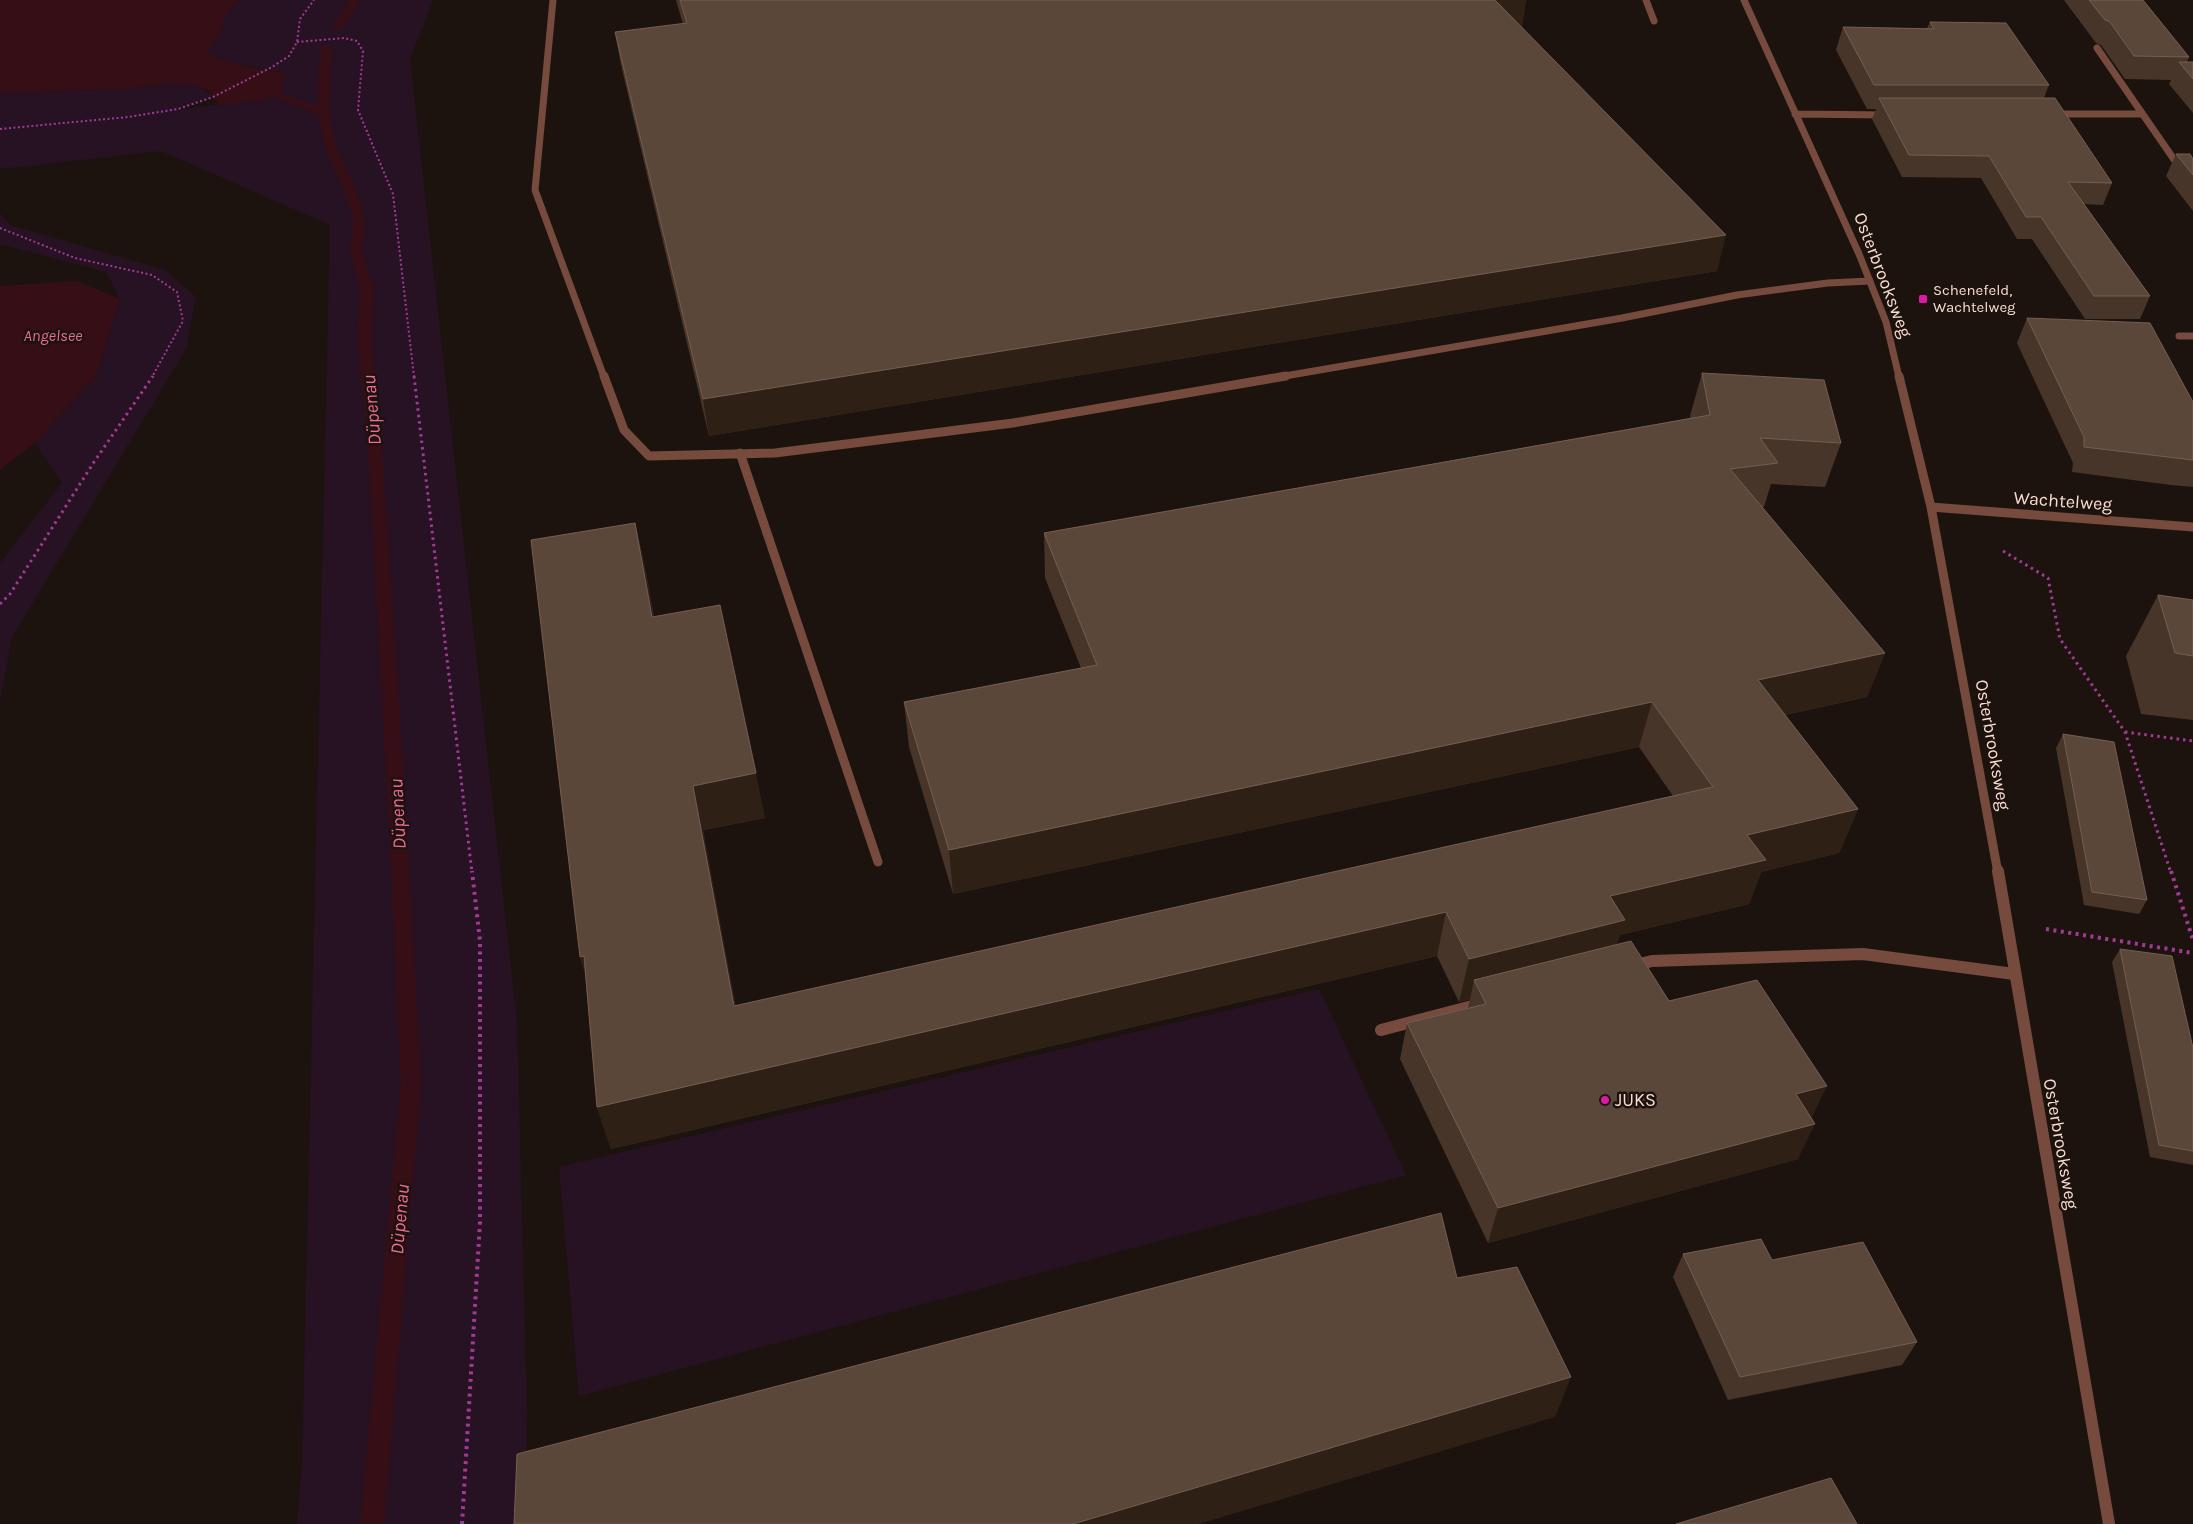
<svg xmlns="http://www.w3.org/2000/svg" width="2193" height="1524" font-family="Karla,sans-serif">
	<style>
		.green { fill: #261223 }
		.water { fill: #360e15 }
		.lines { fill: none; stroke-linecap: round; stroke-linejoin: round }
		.stream { fill: #360e15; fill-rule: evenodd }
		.path-far2 { stroke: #a23a95; stroke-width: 2; stroke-dasharray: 2 2.5; stroke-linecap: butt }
		.path-far1 { stroke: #a23a95; stroke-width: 3; stroke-dasharray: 2.5 4; stroke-linecap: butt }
		.path { stroke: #a23a95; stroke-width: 4; stroke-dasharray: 3 4.5; stroke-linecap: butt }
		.lane-far2 { stroke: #764b3e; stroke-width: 7 }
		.lane-far1 { stroke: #764b3e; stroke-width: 9 }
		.lane { stroke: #764b3e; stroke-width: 12 }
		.street-far2 { stroke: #764b3e; stroke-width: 7 }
		.street-far1 { stroke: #764b3e; stroke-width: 9 }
		.street { stroke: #764b3e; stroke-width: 12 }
		.wall { fill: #483529 }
		.shaded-wall { fill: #2f2016 }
		.building { fill: #5b473a; stroke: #745e52 }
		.poi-dot { fill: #db19a4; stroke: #1d130e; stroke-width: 2 }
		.labels { text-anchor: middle; stroke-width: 5; stroke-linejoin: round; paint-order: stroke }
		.far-poi-label { font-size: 15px; fill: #f9dccf; stroke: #1d130e; text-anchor: start }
		.far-water-label { font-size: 16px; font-style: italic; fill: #ee6998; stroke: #1d130e }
		.street-label { font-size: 18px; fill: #f9dccf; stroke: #1d130e }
		.poi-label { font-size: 18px; fill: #f9dccf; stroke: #1d130e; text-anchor: start }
		.water-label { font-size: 19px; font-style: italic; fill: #ee6998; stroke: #1d130e }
	</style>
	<rect width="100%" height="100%" fill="#1d130e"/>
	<path class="green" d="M239,0h194l-23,59 107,963 10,393 -3,109h-227l5,-58 28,-1241 -169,-74 -161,18v-76l131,-4 34,-6h17l22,6 9,8 -39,13 93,-11 16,-27c-25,-3 -48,-8 -72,-16l-2,-7 12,-18 5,-16z
		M0,213l10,12 155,45 31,27 -10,52 -174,288 -12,64v-138l62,-80 -27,-40 62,-69 23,-75 -14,-27 -106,-28z
		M1319,989l87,186 -827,221 -20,-229z"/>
	<path class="water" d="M0,0h239l-13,15 -5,16 -12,18 2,7 41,12 31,4 -1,20 -15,7 -47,6 -12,-15 -26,-7h-17l-34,6 -131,4z
		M77,281l43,18 -23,75 -62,69 -35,27v-184z"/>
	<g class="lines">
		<path class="stream" d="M350,0h10l-19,30h-8l-1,-2z
			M326,44l6,3 -3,65 8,37 17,37 11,33 -3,33 12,37 -3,47 11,111 25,375 14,263 -37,439h-24l41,-439 -12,-263 -21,-375 -11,-111 3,-47 -10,-37 3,-33 -11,-33 -17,-37 -7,-35 -45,-17 -2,-2 6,-3 40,14 3,-59z"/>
		<path class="path-far2" d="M297,42l47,-4 13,3 6,10 -5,59 35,84 21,183
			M0,129l128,-12 50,-8 35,-12 59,-30 17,-11 8,-14 3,-23 14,-19
			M0,228l75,30 77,17 25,17 6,29 -31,56"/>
		<path class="path-far1" d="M414,376l58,497
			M2003,551l45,27 12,61 65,93 46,141
			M0,604l10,-10 84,-132 59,-86
			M2125,732l68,9"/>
		<path class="path" d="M2171,871l22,69
			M2046,929l147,24
			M462,1524l18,-302v-281l-8,-70"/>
		<path class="lane-far2" d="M553,0l-18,190 69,187
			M1646,0l8,21
			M1279,377l343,-59 115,-23 91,-12 42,-2"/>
		<path class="lane-far1" d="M604,376l20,54 25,26 126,-3 238,-30 273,-47
			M740,453l138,409"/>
		<path class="lane" d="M1632,966l20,-5 211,-7 151,20
			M1381,1030l99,-26"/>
		<path class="street-far2" d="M1744,0l115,254 27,68 13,55
			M2097,48l96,139
			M1795,114l92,1
			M2054,114h87
			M2179,336h14"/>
		<path class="street-far1" d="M1899,376l32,131 67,366
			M1931,507l262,20"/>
		<path class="street" d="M1998,871l111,653"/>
	</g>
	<path class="wall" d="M676,0h850l-4,26 -1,1 196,244 -1008,165 -88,-371 -6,-33 68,-8z
		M2064,0h79l46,57 -2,5h6v51l-24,-29 2,-4 -46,-1 -24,-34 -5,-2z
		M1930,22l119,63 -5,13 68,85 -9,22 -19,-1 66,92 -10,23h-55l-53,-80h-15l-36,-61 -79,-1 -30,-58 4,-10h-9l-31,-59 7,-23 84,1z
		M2176,154l17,5v52l-27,-35z
		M2027,318l166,84v85l-22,-2 -99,-13 1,-9 -56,-120z
		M1702,373l139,70 -16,44 -54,-3 -7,23h-2l123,146 -18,44 -82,18 73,94 -19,44 -78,19 -12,32 -129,31 -3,9 52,57 142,117 -13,41 -310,84 -88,-184 7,-36 61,-15 2,-9 -11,3 -22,-46 -826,193 -14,-42 -12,-134 -5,-16 55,-434 10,44 9,50 111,201 -62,12 32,176 938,-210 -34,-49 -686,147 -44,-147 -5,-45 177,-34 -36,-90 -1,-45 646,-115v-2z
		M2158,595l35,5v120l-52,-6 -15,-58z
		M2063,734l84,166 -8,14 -55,-9 -28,-157z
		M2120,949l73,99v117l-43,-8 -38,-195z
		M1683,1254l89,6 145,82 -15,23 -174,35 -55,-123z"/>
	<path class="shaded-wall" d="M1493,0h33l-4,26 -34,5z
		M1726,235l-9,36 -1008,165 -6,-37z
		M635,523l10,44 17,95 -10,-45z
		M1885,653l-18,44 -125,27 16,-44z
		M1652,702l-13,45 -686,147 -4,-44z
		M756,773l9,45 -62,12 41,219 -10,-43 -41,-220z
		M1858,809l-19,44 -78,19 -12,32 -129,31 -9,28 -137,17 -4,19 -11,3 10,-43 141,-63 137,-61z
		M1446,912l-9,44 -826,193 -14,-42z
		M584,956l10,45 -14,-44z
		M1827,1086l-17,35 -14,-27z
		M1815,1124l-17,35 -310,84 10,-35z
		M1571,1377l-16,40 -356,107h-126z"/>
	<path class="building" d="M680,0h815l231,235 -1023,164 -88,-367 72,-9z
		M2089,0h54l46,57 -55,-1 -24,-34 -5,-2z
		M1930,22l76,1 43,62h-175l-31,-58 91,2z
		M2179,62h14v17z
		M1879,98h176l57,85 -44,-1 82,114h-56l-53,-79h-15l-37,-61 -80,-1z
		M2176,154h14l3,5v16z
		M2027,318l123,5 43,79v58l-109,-13v-10z
		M1702,373l122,7 17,63 -81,-5 18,25 -48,6 155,184 -127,27 100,129 -111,26 19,25 -156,36 15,24 -156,39 -23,-47 -849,195 -13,-151 -4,1 -49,-417 104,-17 17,94 68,-12 36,168 -63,13 41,220 979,-219 -61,-85 -703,148 -45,-148 193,-37 -53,-132 666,-118z
		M2158,595l35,5v56l-18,-3z
		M2063,734l51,8 33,158 -55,-8z
		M1631,941l38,60 88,-21 70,106 -31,8 19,30 -317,84 -91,-185 79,-19 -12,-24z
		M2120,949l52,7 21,92v103l-34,-6z
		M1441,1213l16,65 60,-11 54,110 -498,147h-559l3,-70z
		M1761,1239l11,21 91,-18 54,100 -177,35 -57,-123z
		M1831,1478l26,46h-181l10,-3z"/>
	<g class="poi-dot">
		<rect x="1918" y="294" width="10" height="10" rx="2.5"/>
		<circle cx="1605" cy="1100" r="5"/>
	</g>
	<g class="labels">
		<g class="far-poi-label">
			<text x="1933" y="295">Schenefeld,<tspan x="1933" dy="17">Wachtelweg</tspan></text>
		</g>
		<g class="far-water-label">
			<text x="53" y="341">Angelsee</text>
		</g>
		<g class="street-label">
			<text transform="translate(1883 275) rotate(69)" y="6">Osterbrooksweg</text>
			<text transform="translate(2063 501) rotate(4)" y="6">Wachtelweg</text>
			<text transform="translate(1993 745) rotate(80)" y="6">Osterbrooksweg</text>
			<text transform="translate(2061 1144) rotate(80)" y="6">Osterbrooksweg</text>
		</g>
		<g class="poi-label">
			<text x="1615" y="1106">JUKS</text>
		</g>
		<g class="water-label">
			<text transform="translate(371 410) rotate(-95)" y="7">Düpenau</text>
			<text transform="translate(397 814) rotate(-93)" y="7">Düpenau</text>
			<text transform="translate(399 1219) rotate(-85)" y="7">Düpenau</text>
		</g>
	</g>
</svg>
